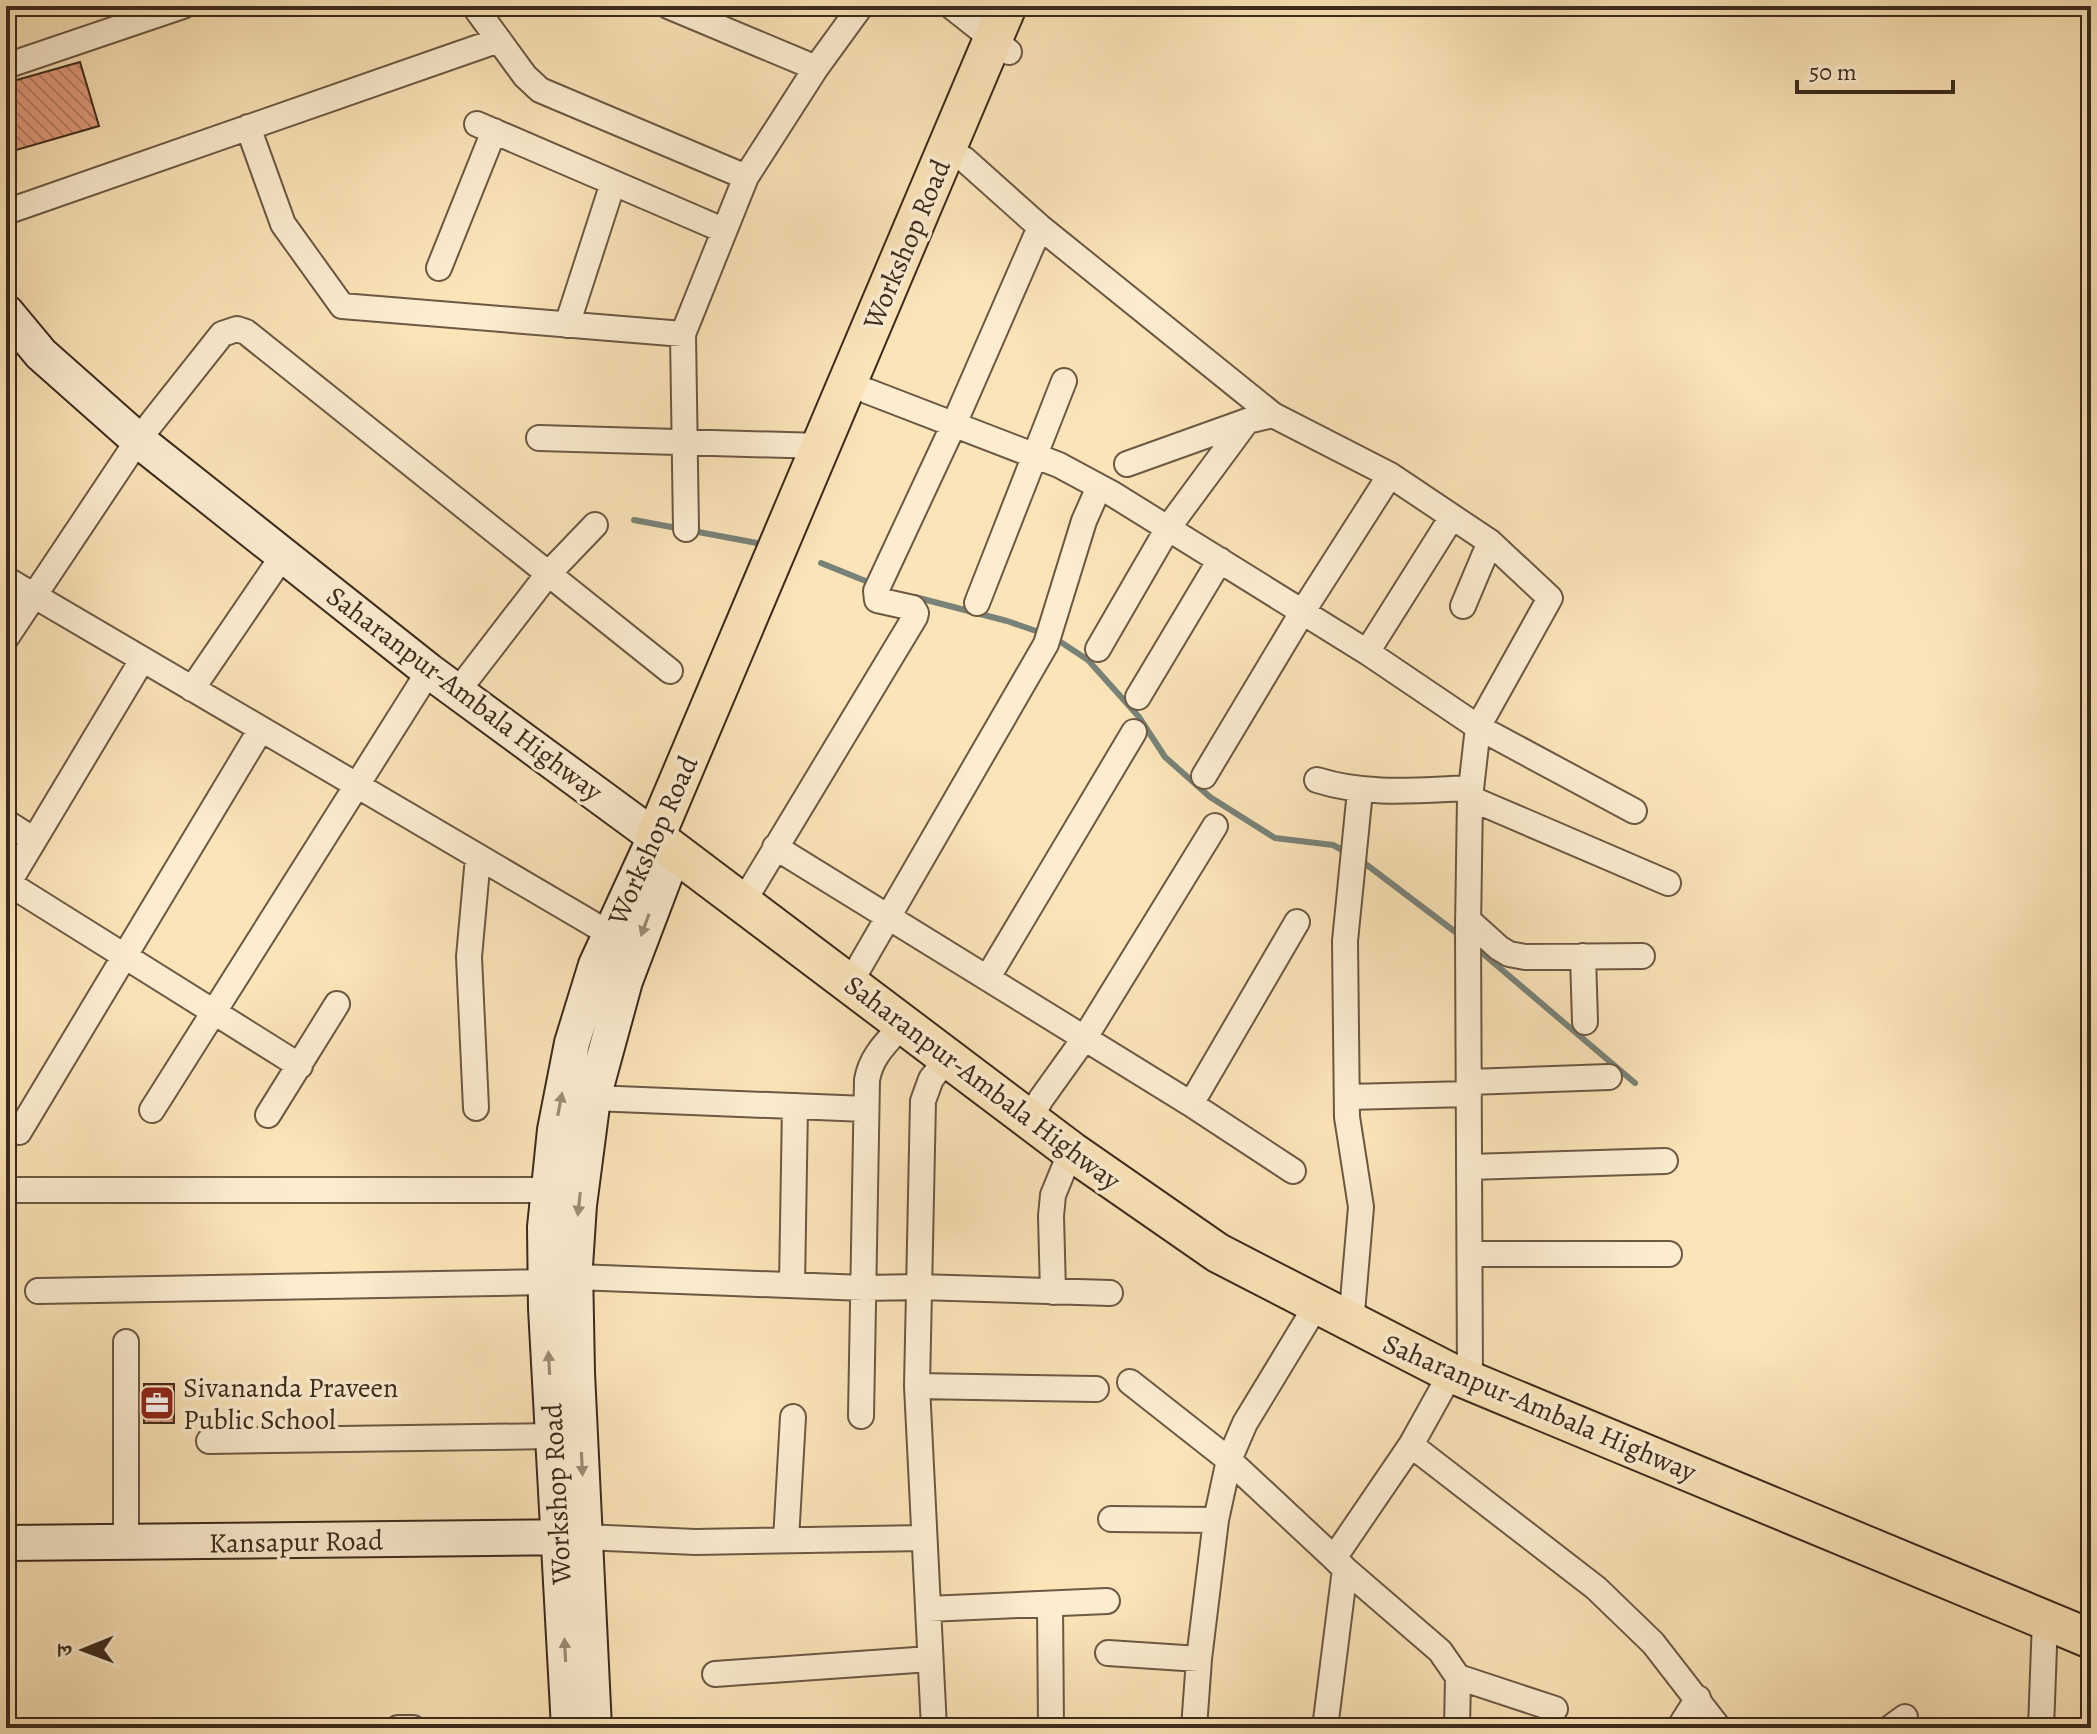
<svg xmlns="http://www.w3.org/2000/svg" width="2097" height="1734" font-family="Alegreya,'Noto Serif Devanagari',serif">
	<style>
		.lines { fill: none; stroke-linecap: round; stroke-linejoin: round }
		.stream { stroke: #788278; stroke-width: 6 }
		.building { fill: url(#building-back-hatch); stroke: #3c2a1c; stroke-width: 2 }
		.street-casing { stroke: #6c5843; stroke-width: 28 }
		.secondary-casing { stroke: #3c2a1c; stroke-width: 38 }
		.primary-casing { stroke: #3c2a1c; stroke-width: 42 }
		.street { stroke: #fcedd1; stroke-width: 24 }
		.secondary { stroke: #fcedd1; stroke-width: 34 }
		.primary { stroke: #fbe4b8; stroke-width: 38 }
		.oneway { fill: #9c8c76 }
		.labels { text-anchor: middle; stroke-width: 7; stroke-linejoin: round; paint-order: stroke }
		.street-label { font-size: 28px; fill: #3c2a1c; stroke: #fcedd1 }
		.poi-label { font-size: 28px; fill: #3c2a1c; stroke: #fcedd1; text-anchor: start }
	</style>
	<defs>
		<pattern id="building-back-hatch" width="6" height="6" patternUnits="userSpaceOnUse" patternTransform="scale(2)"><rect width="6" height="6" fill="#e49c7e"/><path d="M-1 5l2 2M0 0l6 6M5-1l2 2" fill="none" stroke="#ba7f66"/></pattern>
	</defs>
	<rect width="100%" height="100%" fill="#fbe4b8"/>
	<filter id="stains"><feTurbulence type="fractalNoise" baseFrequency=".0025" numOctaves="4"/><feColorMatrix values="0 0 0 0 .2 0 0 0 0 .09 0 0 0 0 .02 0 0 0 .5 -.17"/></filter>
	<radialGradient id="worn" r=".72"><stop offset=".6" stop-color="#630" stop-opacity="0"/><stop offset="1" stop-color="#630" stop-opacity=".3"/></radialGradient>
	<g class="lines">
		<path class="stream" d="M634,520l48,9
			M693,531l64,12
			M821,563l52,21
			M915,597l92,24 35,12
			M1053,637l35,23 51,57 26,40 45,40 65,41 58,7 13,7
			M1359,859l103,78
			M1474,946l161,137"/>
	</g>
	<path class="building" d="M80,62l19,64 -93,27v-70z
		M144,1384h30v39h-30z"/>
	<g class="lines">
		<defs>
			<path id="street" d="M474,6l51,70 15,14 206,87
				M668,6l148,62
				M951,6l58,46
				M6,66l177,-60
				M477,124l246,106
				M248,127l35,97 59,82 341,28
				M964,159l76,68 233,188 117,60 100,67 60,56 -72,129 -8,71 -2,130 2,453
				M6,212l493,-172
				M439,268l55,-137
				M567,325l46,-142
				M867,391l192,74 52,28 256,159 111,75 156,84
				M539,438l282,8
				M1127,464l120,-43
				M686,529l-3,-195 63,-157 70,-109 45,-62
				M6,579l604,355
				M977,603l87,-222
				M1463,606l27,-64
				M6,638l132,-198 84,-106 15,-5 9,3 424,339
				M1098,649l70,-121 79,-107 26,-6
				M1367,652l85,-135
				M192,689l92,-135
				M457,692l91,-118 47,-49
				M1138,697l82,-137
				M1204,776l99,-165 87,-136
				M1317,780c50,16 102,10 154,8
				M1470,798l198,85
				M6,822l28,18
				M775,847l416,257 102,67
				M8,883l292,183
				M6,887l136,-227
				M742,904l173,-287 1,-4 -3,-5 -36,-8 -1,-9 78,-167 86,-197
				M1468,920l31,28 10,6 16,3 117,-1
				M1583,956l2,66
				M988,977l146,-245
				M850,983l196,-339 38,-123 15,-34
				M1469,1082l140,-5
				M1347,1097l122,-3
				M593,1098l273,11
				M1191,1104l106,-182
				M476,1108l-7,-151 9,-100
				M152,1110l277,-439
				M268,1115l69,-111
				M1030,1119l11,-20 43,-60 131,-213
				M19,1132l242,-403
				M1469,1167l196,-6
				M15,1190h534
				M1470,1254h199
				M792,1285l3,-179
				M38,1291l508,-9 30,-5 288,11 55,-1 191,6
				M1053,1292l-2,-76 2,-21 18,-44
				M1351,1324l10,-117 -14,-90 -2,-176 15,-150
				M126,1342v201
				M1130,1382l99,78 105,98
				M917,1386l179,3
				M861,1416l6,-336c4,-24 20,-38 36,-56
				M209,1441l344,-5
				M1411,1445l185,143 57,55 66,85
				M1111,1519l105,1
				M585,1537l110,5 229,-4
				M786,1540l7,-123
				M1345,1569l95,82 18,26 97,32
				M1050,1604l1,124
				M928,1609l179,-8
				M1108,1653l91,6
				M715,1674l215,-15
				M398,1728h15
				M934,1728l-17,-342 6,-285 8,-22 17,-21
				M1194,1728l5,-69 17,-139 13,-60 16,-37 71,-117
				M1325,1728l20,-159 -11,-11 77,-113 40,-72
				M1457,1728l1,-51
				M1679,1728l19,-30
				M1890,1728l15,-11
				M2041,1728l4,-108"/>
			<path id="secondary" d="M6,312l35,42 97,86 291,231 226,166 -59,128 -24,78 -17,87 -10,97 1,81 23,420
				M6,1543l575,-6
				M594,1728l-17,-355 -2,-107 4,-61 14,-107 32,-117 49,-129"/>
			<path id="primary" d="M1007,6l-352,831 416,314 147,102 233,120 640,266"/>
		</defs>
		<use href="#street" class="street-casing"/>
		<use href="#secondary" class="secondary-casing"/>
		<use href="#primary" class="primary-casing"/>
		<use href="#street" class="street"/>
		<use href="#secondary" class="secondary"/>
		<use href="#primary" class="primary"/>
	</g>
	<defs><path id="oneway-solid" d="M-6-.8H1V-3.2L6.5 0L1 3.2V.8H-6Z" transform="scale(2)"/></defs>
	<g class="oneway">
		<use href="#oneway-solid" transform="translate(645 925) rotate(110)"/>
		<use href="#oneway-solid" transform="translate(560 1104) rotate(-79)"/>
		<use href="#oneway-solid" transform="translate(579 1204) rotate(96)"/>
		<use href="#oneway-solid" transform="translate(549 1363) rotate(-93)"/>
		<use href="#oneway-solid" transform="translate(582 1464) rotate(87)"/>
		<use href="#oneway-solid" transform="translate(565 1650) rotate(-93)"/>
	</g>
	<defs>
		<symbol id="office-square" viewBox="-11 -11 22 22"><rect x="-9" y="-9" width="18" height="18" rx="4" fill="#8f2418" stroke="#fcedd1"/><path d="M-6-3h4V-5.5h4V-3h4V5H-6ZM-1-4.5V-3h2v-1.5ZM-6 0V1H6V0Z" fill="#fff"/></symbol>
	</defs>
	<g fill-rule="evenodd">
		<use href="#office-square" x="137" y="1383" width="40" height="40"/>
	</g>
	<g class="labels">
		<g class="street-label">
			<text transform="translate(906 244) rotate(-67)" y="10">Workshop Road</text>
			<text transform="translate(465 693) rotate(37)" y="10">Saharanpur-Ambala Highway</text>
			<text transform="translate(652 840) rotate(-66)" y="10">Workshop Road</text>
			<text transform="translate(983 1082) rotate(37)" y="10">Saharanpur-Ambala Highway</text>
			<text transform="translate(1540 1407) rotate(23)" y="10">Saharanpur-Ambala Highway</text>
			<text transform="translate(556 1494) rotate(-93)" y="10">Workshop Road</text>
			<text transform="translate(296 1541) rotate(-1)" y="10">Kansapur Road</text>
		</g>
		<g class="poi-label">
			<text x="183" y="1397">Sivananda Praveen<tspan x="183" dy="32">Public School</tspan></text>
		</g>
	</g>
	<rect width="2097" height="1734" fill="none" stroke="#fbe4b8" stroke-width="32"/>
	<rect x="8" y="8" width="2081" height="1718" fill="none" stroke="#3c2a1c" stroke-width="4"/>
	<rect x="16" y="16" width="2065" height="1702" fill="none" stroke="#3c2a1c" stroke-width="2"/>
	<g transform="translate(84 1650) rotate(269)" stroke="#fcedd1" stroke-width="6" paint-order="stroke">
	<path d="M0-6L14 30L0 20L-14 30Z" fill="#3c2a1c"/>
	<text y="-12" font-size="22" font-weight="bold" text-anchor="middle" fill="#3c2a1c">उ</text>
	</g>
	<path d="M1797 80v12h156v-12" fill="none" stroke="#3c2a1c" stroke-width="4"/>
	<text x="1809" y="80" font-size="24" fill="#3c2a1c" stroke="#fcedd1" stroke-width="6" paint-order="stroke">50 m</text>
	<rect width="100%" height="100%" filter="url(#stains)"/>
	<rect width="100%" height="100%" fill="url(#worn)"/>
</svg>
